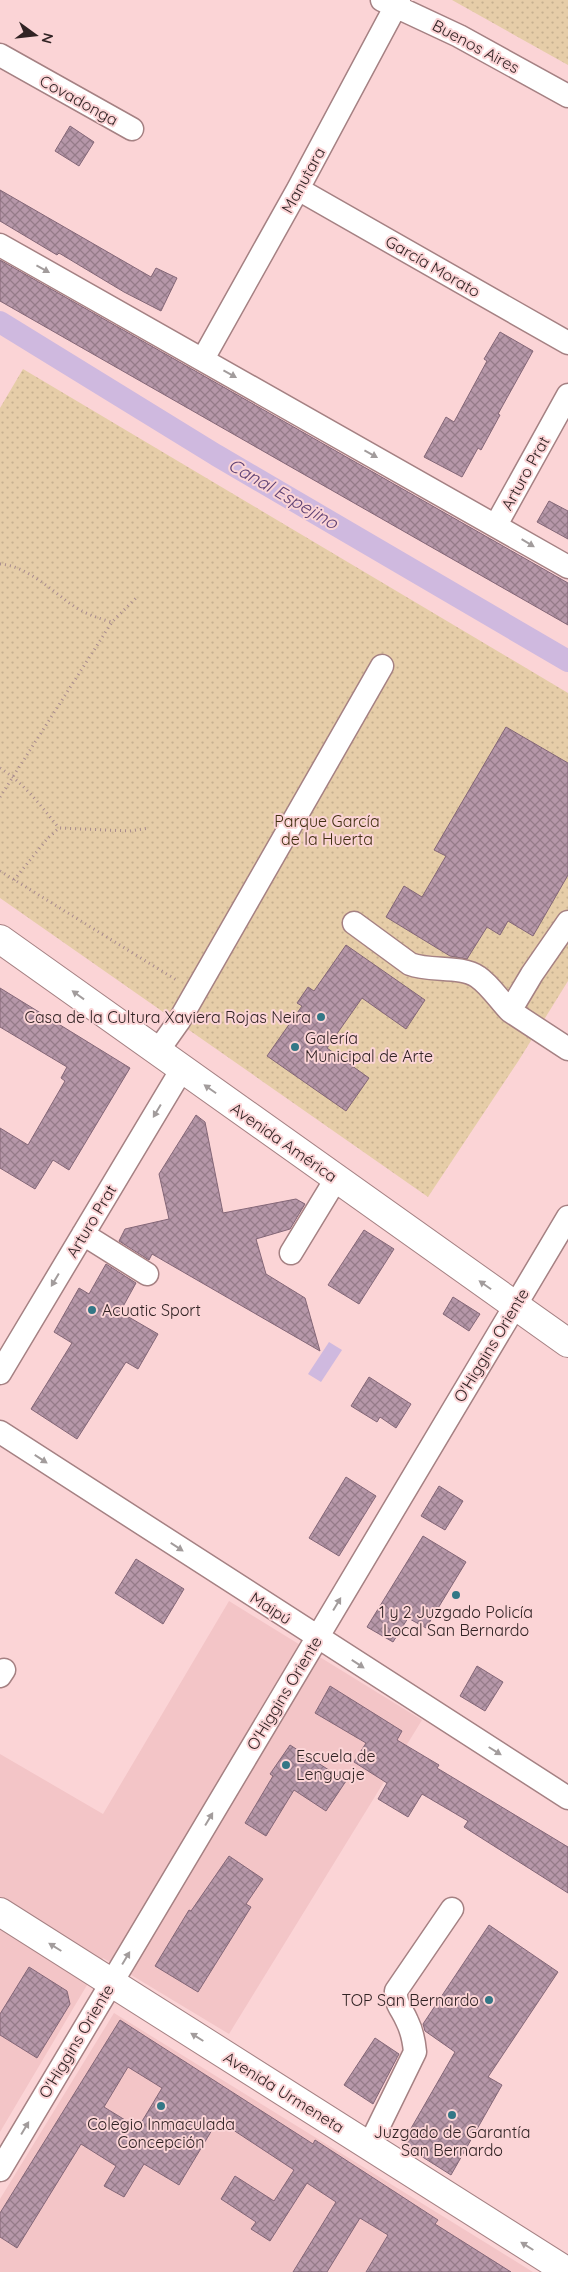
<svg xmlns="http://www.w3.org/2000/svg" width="568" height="2272" font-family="Quicksand,sans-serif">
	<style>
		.built { fill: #f3c5c7 }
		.park { fill: url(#park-dots) }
		.water { fill: #cfb9df }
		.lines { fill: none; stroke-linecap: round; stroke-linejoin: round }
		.canal { stroke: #cfb9df; stroke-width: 22 }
		.building { fill: url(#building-cross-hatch); stroke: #836677; fill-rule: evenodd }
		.minor-casing { stroke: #a58183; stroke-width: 25 }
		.major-casing { stroke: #a58183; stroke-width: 30 }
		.path { stroke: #a88b8d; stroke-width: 3; stroke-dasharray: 1 4; stroke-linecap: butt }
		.minor { stroke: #fff; stroke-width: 22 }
		.major { stroke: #fff; stroke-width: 28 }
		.oneway { fill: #a29c9c }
		.poi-dot { fill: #337786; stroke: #fbd4d6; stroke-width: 2 }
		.labels { text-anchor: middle; stroke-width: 4; stroke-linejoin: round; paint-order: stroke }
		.street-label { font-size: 16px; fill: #312324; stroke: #fbd4d6 }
		.park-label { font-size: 16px; fill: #423011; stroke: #fbd4d6 }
		.poi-label { font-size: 16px; fill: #312324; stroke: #fbd4d6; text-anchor: start }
		.water-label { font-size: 18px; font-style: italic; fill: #604274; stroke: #fbd4d6 }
	</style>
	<defs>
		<pattern id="park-dots" width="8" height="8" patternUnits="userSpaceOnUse" patternTransform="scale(1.25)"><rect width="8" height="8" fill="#e6cda8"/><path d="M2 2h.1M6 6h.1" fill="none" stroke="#c6b090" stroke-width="1.8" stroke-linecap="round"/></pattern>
		<pattern id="building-cross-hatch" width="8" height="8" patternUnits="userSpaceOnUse" patternTransform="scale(1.25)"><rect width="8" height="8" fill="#b697a9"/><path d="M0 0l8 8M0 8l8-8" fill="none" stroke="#957b89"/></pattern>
	</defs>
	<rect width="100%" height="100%" fill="#fbd4d6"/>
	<path class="built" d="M229,1601l193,119 -193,314 -126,-76 -103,174v-378l103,60z
		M114,2013l419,259h-533v-73z"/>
	<path class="park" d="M452,0h116v65z
		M23,369l545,324v288l-49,79 -91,137 -428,-299v-490z"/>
	<path class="water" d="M329,1342l13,8 -21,32 -13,-8z"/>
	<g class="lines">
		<path class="canal" d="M0,322l216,133 352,206"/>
	</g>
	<path class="building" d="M70,126l24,16 -15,24 -24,-15z
		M0,190l151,87 5,-9 21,10 -16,33 -37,-19 -65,-39 -2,2 -57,-34z
		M0,260l568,323v42l-568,-324z
		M500,332l33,19 -35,63 2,1 -19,35 -3,-2 -16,29 -38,-20 22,-40 8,5 33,-61 -3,-2z
		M549,501l19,10v28l-31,-17z
		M506,727l62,36v112l-35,61 -25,-15 -8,14 -13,-8 -20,32 -17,-3 -64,-39 18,-31 18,11 24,-41 -12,-6z
		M346,945l79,55 -19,29 -44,-31 -35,50 42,30 -23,33 -79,-55 35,-50 -5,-3 11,-16 6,4z
		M0,988l130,80 -61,102 -16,-10 -18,29 -35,-21v-40l28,17 37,-64 -4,-3 6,-11 -67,-40z
		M196,1115l9,7 18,91 73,-14 9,5 -15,25 -34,10 10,35 39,24 15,53 -168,-97 -3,6 -30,-19 6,-12 44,-10 -10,-45z
		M364,1230l30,19 -35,55 -31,-19z
		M106,1264l30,19 -16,29 38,22 -20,35 -12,-7 -49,77 -46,-30 41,-66 -18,-11 25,-44 10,6z
		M453,1297l27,17 -11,17 -26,-17z
		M369,1377l42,27 -15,24 -16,-11 -3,5 -26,-16z
		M346,1477l30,19 -37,60 -30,-18z
		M439,1486l24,15 -18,29 -24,-14z
		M423,1536l43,26 -40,66 -18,-10 -15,24 -26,-15z
		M136,1559l48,30 -21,35 -48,-31z
		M477,1666l26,16 -18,29 -25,-15z
		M330,1686l72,45 -5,9 42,25 -2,3 131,79v46l-104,-66 4,-6 -46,-27 -14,23 -30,-18 9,-16 -33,-21 12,-19 -51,-30z
		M290,1745l56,36 -20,30 -32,-21 -28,46 -21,-13 28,-47 -3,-2z
		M229,1856l34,23 -17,25 5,3 -53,85 -43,-26 34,-56 2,1z
		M489,1925l69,47 -70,105 14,8 -51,90 -49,-31 53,-92 -30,-21 -2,-7z
		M29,1967l38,24 3,13 -33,54 -37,-23v-21z
		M120,2020l193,124 2,-4 123,80 -3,4 76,48h-145l22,-37 -28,-17 -33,54h-34l43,-70 -29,-19 -37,58 -19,-12 5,-7 -35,-23 14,-23 39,25 20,-31 -76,-50 -39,65 -35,-21 -20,33 -20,-11 12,-20 -35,-22 -64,104 -17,-11v-24zM128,2067l34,21 -24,40 -34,-21z
		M375,2038l24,16 -26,50 -29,-19z"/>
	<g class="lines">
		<defs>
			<path id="minor" d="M382,0l77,36 109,60
				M0,55l132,74
				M298,189l270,154
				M0,245l568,322
				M203,359l95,-170 101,-189
				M496,525l72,-130
				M568,922l-36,52 -22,37 58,38
				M354,923l56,41c20,8 51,1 68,13 12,8 22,24 32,34
				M157,1052l22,-31 203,-355
				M83,1234l64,40
				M291,1253l45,-74
				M0,1373l182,-304
				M0,1432l568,366
				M0,1676l4,-6
				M369,2146l46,-94c-1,-11 -3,-21 -8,-31 -5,-12 -12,-17 -11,-30l56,-82
				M0,2170l568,-953"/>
			<path id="major" d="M0,939l568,404
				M0,1912l568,360"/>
		</defs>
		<use href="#minor" class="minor-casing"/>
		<use href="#major" class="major-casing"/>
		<path class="path" d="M0,564c28,2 53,28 75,43 11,7 23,11 36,15
			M0,768c24,15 41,38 59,60
			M0,797l112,-175 26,-26
			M0,871l178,110
			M14,880l33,-41 12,-11 71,3 19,-3"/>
		<use href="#minor" class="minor"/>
		<use href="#major" class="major"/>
	</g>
	<defs><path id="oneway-solid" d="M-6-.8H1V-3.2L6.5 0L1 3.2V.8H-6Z" transform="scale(1.25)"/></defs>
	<g class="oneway">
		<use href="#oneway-solid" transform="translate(43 269) rotate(29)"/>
		<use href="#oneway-solid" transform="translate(230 374) rotate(29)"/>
		<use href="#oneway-solid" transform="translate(371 454) rotate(29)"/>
		<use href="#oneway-solid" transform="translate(528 543) rotate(31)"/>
		<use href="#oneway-solid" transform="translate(78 995) rotate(-144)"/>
		<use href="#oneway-solid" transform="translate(210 1089) rotate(-145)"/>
		<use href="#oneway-solid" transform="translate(157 1111) rotate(121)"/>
		<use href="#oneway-solid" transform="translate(55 1280) rotate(121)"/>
		<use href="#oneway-solid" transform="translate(485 1285) rotate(-145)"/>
		<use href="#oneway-solid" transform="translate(41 1459) rotate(33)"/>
		<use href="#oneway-solid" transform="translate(177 1547) rotate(33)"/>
		<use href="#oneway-solid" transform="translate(337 1604) rotate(-59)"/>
		<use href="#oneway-solid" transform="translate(358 1664) rotate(33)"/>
		<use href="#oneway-solid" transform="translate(495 1751) rotate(32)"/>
		<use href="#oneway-solid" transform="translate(209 1819) rotate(-59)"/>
		<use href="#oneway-solid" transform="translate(55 1947) rotate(-148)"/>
		<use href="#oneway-solid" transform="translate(126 1958) rotate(-59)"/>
		<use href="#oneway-solid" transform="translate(197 2037) rotate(-148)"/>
		<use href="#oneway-solid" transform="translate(25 2128) rotate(-59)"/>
		<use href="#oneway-solid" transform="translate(527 2246) rotate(-148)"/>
	</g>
	<g class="poi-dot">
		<circle cx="321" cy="1017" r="5"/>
		<circle cx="295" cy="1047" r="5"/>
		<circle cx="92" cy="1310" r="5"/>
		<circle cx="456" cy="1595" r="5"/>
		<circle cx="286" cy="1765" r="5"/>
		<circle cx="489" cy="2000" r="5"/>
		<circle cx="161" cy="2106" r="5"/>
		<circle cx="452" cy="2115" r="5"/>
	</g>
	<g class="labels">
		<g class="street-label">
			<text transform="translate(476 46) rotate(28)" y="6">Buenos Aires</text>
			<text transform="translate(79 100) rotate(29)" y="6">Covadonga</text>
			<text transform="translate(303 180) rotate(-61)" y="6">Manutara</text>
			<text transform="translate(433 266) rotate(30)" y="6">García Morato</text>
			<text transform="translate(525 473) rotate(-61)" y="6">Arturo Prat</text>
			<text transform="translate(284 1142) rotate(35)" y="6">Avenida América</text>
			<text transform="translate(91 1221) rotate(-59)" y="6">Arturo Prat</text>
			<text transform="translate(491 1345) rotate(-59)" y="6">O'Higgins Oriente</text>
			<text transform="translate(271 1608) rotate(33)" y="6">Maipú</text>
			<text transform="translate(284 1693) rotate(-59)" y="6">O'Higgins Oriente</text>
			<text transform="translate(76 2041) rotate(-59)" y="6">O'Higgins Oriente</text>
			<text transform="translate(284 2092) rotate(32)" y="6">Avenida Urmeneta</text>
		</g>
		<g class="park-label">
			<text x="327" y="827">Parque García<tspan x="327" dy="18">de la Huerta</tspan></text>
		</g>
		<g class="poi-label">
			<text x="311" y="1023" text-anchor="end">Casa de la Cultura Xaviera Rojas Neira</text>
			<text x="305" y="1044">Galería<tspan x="305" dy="18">Municipal de Arte</tspan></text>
			<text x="102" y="1316">Acuatic Sport</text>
			<text x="456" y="1618" text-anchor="middle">1 y 2 Juzgado Policía<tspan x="456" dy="18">Local San Bernardo</tspan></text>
			<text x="296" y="1762">Escuela de<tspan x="296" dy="18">Lenguaje</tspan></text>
			<text x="479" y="2006" text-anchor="end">TOP San Bernardo</text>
			<text x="161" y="2130" text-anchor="middle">Colegio Inmaculada<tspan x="161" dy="18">Concepción</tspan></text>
			<text x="452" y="2138" text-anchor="middle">Juzgado de Garantía<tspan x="452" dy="18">San Bernardo</tspan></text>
		</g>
		<g class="water-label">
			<text transform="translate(283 494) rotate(30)" y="6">Canal Espejino</text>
		</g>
	</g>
	<g transform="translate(35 35) rotate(105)" stroke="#fbd4d6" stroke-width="4" paint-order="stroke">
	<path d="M0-4L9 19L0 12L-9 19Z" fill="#312324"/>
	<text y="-8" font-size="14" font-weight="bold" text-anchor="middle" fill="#312324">N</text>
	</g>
</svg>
